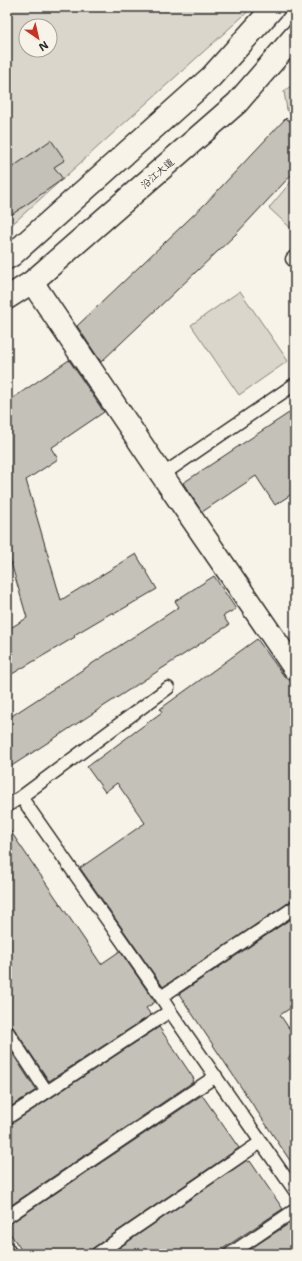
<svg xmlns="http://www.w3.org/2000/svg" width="302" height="1261" font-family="'Shantell Sans','LXGW WenKai TC',sans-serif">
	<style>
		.green { fill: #dad6cc; stroke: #82807c; fill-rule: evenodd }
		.building { fill: #c4c1b9; stroke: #2b2b2b }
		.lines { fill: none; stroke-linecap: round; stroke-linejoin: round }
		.service-casing { stroke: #2b2b2b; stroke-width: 15 }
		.minor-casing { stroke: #2b2b2b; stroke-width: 25 }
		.primary-casing { stroke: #2b2b2b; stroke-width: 25 }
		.service { stroke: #f7f3e8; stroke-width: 12 }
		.minor { stroke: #f7f3e8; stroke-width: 22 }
		.primary { stroke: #f7f3e8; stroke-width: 22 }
		.labels { text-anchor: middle; stroke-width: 4; stroke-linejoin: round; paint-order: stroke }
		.street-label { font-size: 10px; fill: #2b2b2b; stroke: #f7f3e8 }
	</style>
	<rect width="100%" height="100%" fill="#f7f3e8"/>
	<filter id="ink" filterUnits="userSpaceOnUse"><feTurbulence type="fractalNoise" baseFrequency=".025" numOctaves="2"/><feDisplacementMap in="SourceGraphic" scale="8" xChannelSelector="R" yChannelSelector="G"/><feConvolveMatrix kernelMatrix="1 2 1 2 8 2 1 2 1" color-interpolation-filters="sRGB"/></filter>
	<g filter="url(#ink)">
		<path class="green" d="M7,7h246l-246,222zM26,26h24v24h-24z
			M295,83v36l-8,-9 -3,-19z
			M295,177v55l-26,-24z
			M240,291l48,70 -49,34 -48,-70z"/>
		<path class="building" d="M286,118l9,8v45l-59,63 -135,128 -24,-36 129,-123z
			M51,140l14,20 -11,7 9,12 -56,39v-47z
			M69,360l35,52 -53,36 7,11 -32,21 35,120 75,-46 21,35 -43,25 -1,-2 -39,23 1,2 -68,40v-47l20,-12 -20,-69v-147z
			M295,409v83l-20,13 -19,-29 -54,36 -19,-29z
			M214,576l22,33 -13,7 6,9 -222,144v-50l172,-112 -4,-6z
			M257,639l27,37 6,4 5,8v212l-4,1 -128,86 -83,-119 65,-45 -28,-40 -12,9 -18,-25 75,-55 -2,-3z
			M7,826l94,138 19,-13 35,51 -9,6 5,7 -102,66 -36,-54 -2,-2 -4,-1z
			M295,916v89l-15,10 15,22v16l-7,5 7,10v100l-116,-174z
			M159,1027l35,52 -2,1 1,2 -186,126v-83l4,-1z
			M7,1045l29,45 -29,19z
			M202,1095l37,53 -146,100 -3,6h-66l-17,-25v-5l4,-1z
			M247,1160l1,2 2,-1 33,48 -2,1 -66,44h-105z
			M290,1223l5,8v23h-46l-2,-3z"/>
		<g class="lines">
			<defs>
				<path id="service" d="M295,256l-3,3 3,3
					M162,475l133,-91
					M21,797l147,-109
					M7,806l14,-9 140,200
					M170,1011l125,180
					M7,1031l40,61
					M7,1118l163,-107 -9,-14 134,-90
					M7,1217l209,-141
					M7,1248l4,6
					M97,1254l164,-112
					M230,1254l65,-44"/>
				<path id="minor" d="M32,282l130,193 133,194"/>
				<path id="primary" d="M7,258l5,-3 199,-178 63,-70
					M7,298l25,-16 205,-179 58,-67"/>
			</defs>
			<use href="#service" class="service-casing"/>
			<use href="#minor" class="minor-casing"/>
			<use href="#primary" class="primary-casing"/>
			<use href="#service" class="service"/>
			<use href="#minor" class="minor"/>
			<use href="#primary" class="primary"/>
		</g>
	</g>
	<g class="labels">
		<g class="street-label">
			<text transform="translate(157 173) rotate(-41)" y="4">沿江大道</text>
		</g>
	</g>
	<rect width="302" height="1261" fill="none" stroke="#f7f3e8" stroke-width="24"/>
	<rect x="12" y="12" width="278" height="1237" fill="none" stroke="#2b2b2b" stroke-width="1.5" filter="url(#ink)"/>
	<g transform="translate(38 38) rotate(146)"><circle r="19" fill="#f7f3e8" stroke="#a5a39c"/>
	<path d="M0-3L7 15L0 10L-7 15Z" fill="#c8321e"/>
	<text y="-6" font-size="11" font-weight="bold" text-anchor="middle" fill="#2b2b2b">N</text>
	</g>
</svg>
